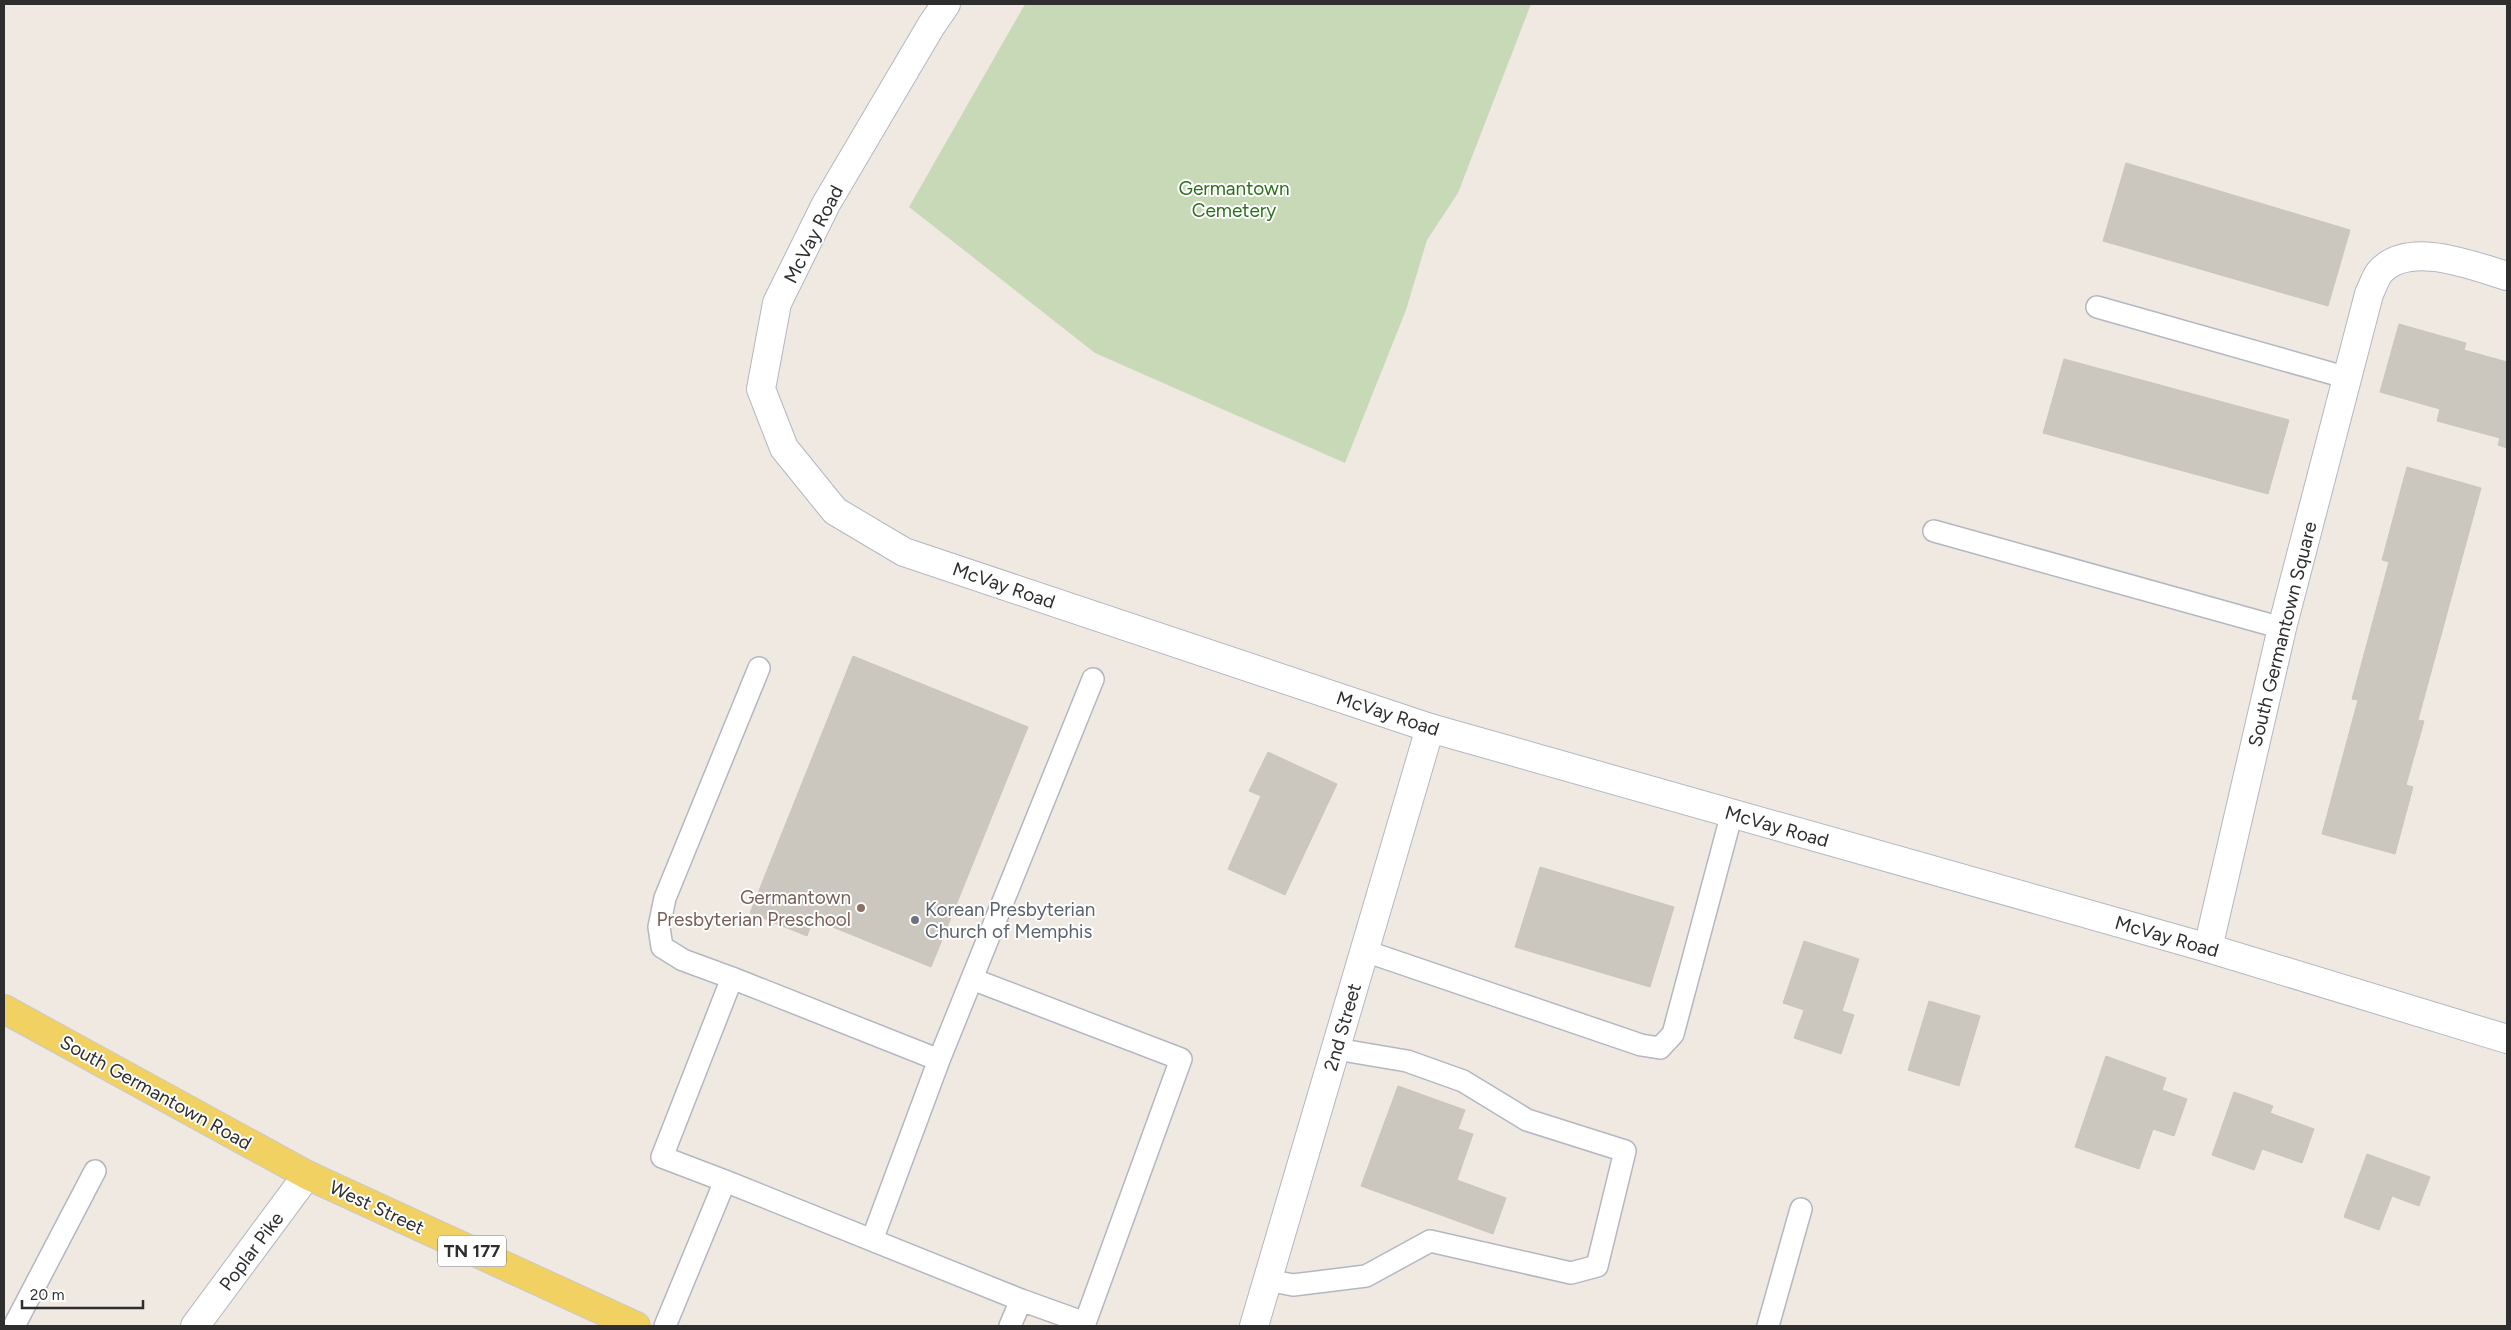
<svg xmlns="http://www.w3.org/2000/svg" width="2511" height="1330" font-family="Figtree,sans-serif">
	<style>
		.cemetery { fill: #c8d9b8 }
		.building { fill: #cbc7bf; stroke: #cbc5ba }
		.lines { fill: none; stroke-linecap: round; stroke-linejoin: round }
		.lane-casing { stroke: #b4b7c1; stroke-width: 24 }
		.street-casing { stroke: #b4b7c1; stroke-width: 30 }
		.secondary-casing { stroke: #b4b7c1; stroke-width: 30 }
		.primary-casing { stroke: #c9c9c9; stroke-width: 30 }
		.lane { stroke: #fff; stroke-width: 21 }
		.street { stroke: #fff; stroke-width: 28 }
		.secondary { stroke: #fff; stroke-width: 28 }
		.primary { stroke: #f2d163; stroke-width: 28 }
		.education-dot { fill: #8d6e63; stroke: #fff; stroke-width: 2 }
		.worship-dot { fill: #6b7280; stroke: #fff; stroke-width: 2 }
		.labels { text-anchor: middle; stroke-width: 4; stroke-linejoin: round; paint-order: stroke }
		.shield { fill: #fff; stroke: #6d6d6d; stroke-width: 1 }
		.shield-label { font-size: 18px; font-weight: bold; fill: #2e2e2e }
		.park-label { font-size: 19px; fill: #2c6e1b; stroke: #fff }
		.street-label { font-size: 19px; fill: #2e2e2e; stroke: #fff }
		.education-label { font-size: 19px; fill: #785e54; stroke: #fff; text-anchor: end }
		.worship-label { font-size: 19px; fill: #5b616d; stroke: #fff; text-anchor: start }
	</style>
	<rect width="100%" height="100%" fill="#efe9e1"/>
	<path class="cemetery" d="M1025,4h506l-73,189 -31,47 -21,70 -61,153 -250,-110 -186,-146z"/>
	<path class="building" d="M2126,163l224,67 -22,76 -225,-65z
		M2399,324l67,19 -2,7 43,12v86l-9,-3 2,-7 -63,-17 3,-12 -60,-17z
		M2064,359l225,61 -21,74 -225,-61z
		M2407,467l74,21 -63,232 6,1 -18,64 7,2 -18,67 -73,-20 36,-134 -6,-1 37,-137 -7,-2z
		M853,656l175,71 -97,240 -118,-48 -6,17 -57,-23z
		M1268,752l69,32 -52,111 -57,-26 33,-73 -12,-5z
		M1540,867l134,40 -24,80 -135,-40z
		M1804,941l55,18 -17,52 12,4 -13,39 -47,-16 10,-28 -21,-7z
		M1929,1001l51,15 -21,70 -51,-16z
		M2106,1056l60,22 -4,12 25,9 -13,37 -21,-7 -14,40 -64,-22z
		M1398,1086l67,24 -7,19 15,5 -16,46 49,18 -13,36 -132,-48z
		M2234,1092l39,14 -3,7 44,16 -12,34 -40,-14 -8,21 -42,-15z
		M2367,1154l63,23 -11,29 -27,-10 -13,34 -35,-13z"/>
	<g class="lines">
		<defs>
			<path id="lane" d="M2097,307l251,71
				M1934,531l348,97
				M1365,951l276,94 19,3 13,-14 59,-221
				M732,978l-49,-18 -21,-13 -3,-20 6,-29 94,-230
				M972,979l209,80 -96,264 -64,-23
				M725,1181l-63,-24 70,-179 207,82 154,-381
				M872,1240l67,-180
				M1267,1280l26,5 73,-9 64,-35 141,32 26,-7 28,-115 -98,-31 -64,-39 -56,-20 -71,-12
				M14,1326l81,-155
				M665,1326l60,-145 296,119 -11,26
				M1768,1326l33,-117"/>
			<path id="street" d="M2208,948l74,-320 87,-334c3,-6 6,-15 10,-21 29,-34 94,-7 128,3
				M1254,1326l176,-598"/>
			<path id="secondary" d="M946,4l-15,22 -105,178 -49,99 -16,86 23,59 51,63 69,41 526,176 778,220 299,91
				M195,1326l112,-151"/>
			<path id="primary" d="M4,1009l303,166 329,151"/>
		</defs>
		<use href="#lane" class="lane-casing"/>
		<use href="#street" class="street-casing"/>
		<use href="#secondary" class="secondary-casing"/>
		<use href="#primary" class="primary-casing"/>
		<use href="#lane" class="lane"/>
		<use href="#street" class="street"/>
		<use href="#secondary" class="secondary"/>
		<use href="#primary" class="primary"/>
	</g>
	<circle class="education-dot" cx="861" cy="908" r="5"/>
	<circle class="worship-dot" cx="915" cy="920" r="5"/>
	<g class="labels">
		<rect class="shield" x="438" y="1235.5" width="68" height="31" rx="4"/>
		<g class="shield-label">
			<text x="472" y="1257">TN 177</text>
		</g>
		<g class="park-label">
			<text x="1234" y="195">Germantown<tspan x="1234" dy="22">Cemetery</tspan></text>
		</g>
		<g class="street-label">
			<text transform="translate(813 234) rotate(-63)" y="7">McVay Road</text>
			<text transform="translate(1004 585) rotate(19)" y="7">McVay Road</text>
			<text transform="translate(2282 634) rotate(-76)" y="7">South Germantown Square</text>
			<text transform="translate(1388 713) rotate(18)" y="7">McVay Road</text>
			<text transform="translate(1777 826) rotate(16)" y="7">McVay Road</text>
			<text transform="translate(2167 936) rotate(16)" y="7">McVay Road</text>
			<text transform="translate(1342 1027) rotate(-74)" y="7">2nd Street</text>
			<text transform="translate(156 1092) rotate(29)" y="7">South Germantown Road</text>
			<text transform="translate(377 1207) rotate(25)" y="7">West Street</text>
			<text transform="translate(251 1251) rotate(-53)" y="7">Poplar Pike</text>
		</g>
		<g class="education-label">
			<text x="851" y="904">Germantown<tspan x="851" dy="22">Presbyterian Preschool</tspan></text>
		</g>
		<g class="worship-label">
			<text x="925" y="916">Korean Presbyterian<tspan x="925" dy="22">Church of Memphis</tspan></text>
		</g>
	</g>
	<rect width="2511" height="1330" fill="none" stroke="#2e2e2e" stroke-width="10"/>
	<path d="M22 1300v8h121v-8" fill="none" stroke="#2e2e2e" stroke-width="2.5"/>
	<text x="30" y="1300" font-size="15" fill="#2e2e2e" stroke="#ffffff" stroke-width="4" paint-order="stroke">20 m</text>
</svg>
